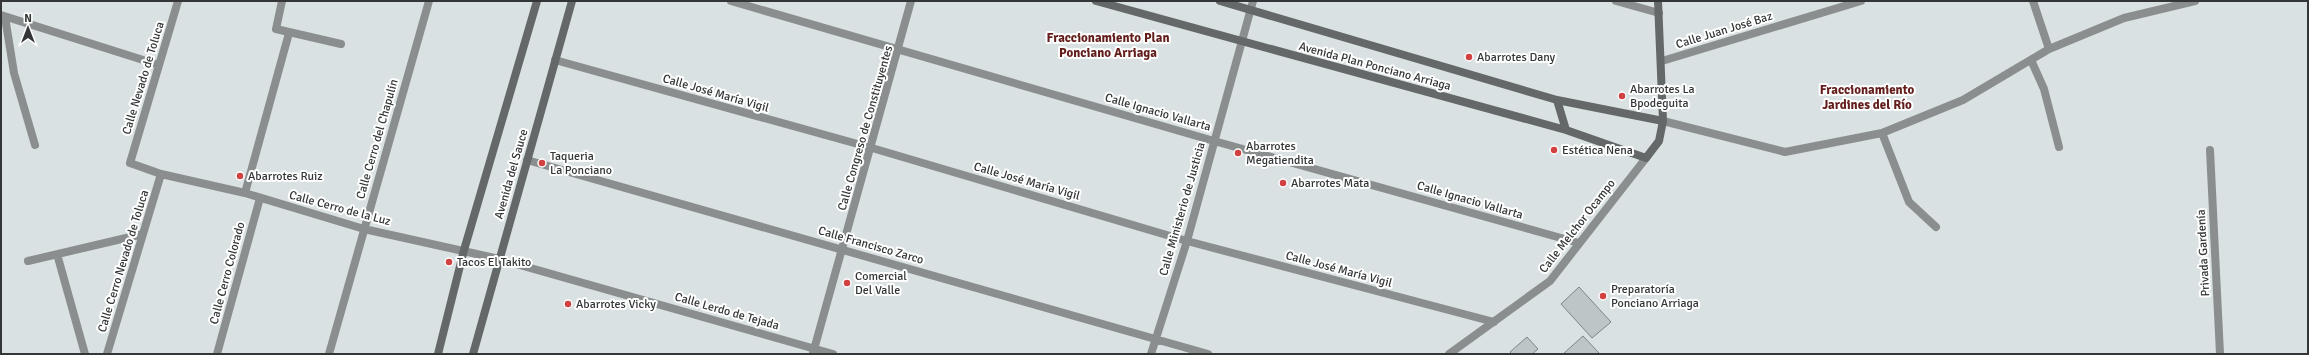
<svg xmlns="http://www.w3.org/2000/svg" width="2309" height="355" font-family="Signika,sans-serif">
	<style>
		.building { fill: #bec5c6; stroke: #7e8586 }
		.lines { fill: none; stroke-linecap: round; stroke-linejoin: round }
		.street { stroke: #8b8e8f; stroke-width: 8 }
		.secondary { stroke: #646868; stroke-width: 8 }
		.poi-dot { fill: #d04140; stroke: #fff; stroke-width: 1.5 }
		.labels { text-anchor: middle; stroke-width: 4; stroke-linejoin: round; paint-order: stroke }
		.street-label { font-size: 12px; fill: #333536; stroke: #fff }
		.poi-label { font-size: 12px; fill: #333536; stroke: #fff; text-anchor: start }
		.neighbourhood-label { font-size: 13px; font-weight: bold; fill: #631e1c; stroke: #fff }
	</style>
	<rect width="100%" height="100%" fill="#dae1e2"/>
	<path class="building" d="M1579,287l32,35 -19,16 -31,-34z
		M1583,336l16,17 -2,1h-34z
		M1527,337l11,12 -6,5h-20l-2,-2z"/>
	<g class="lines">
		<path class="street" d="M178,1l-48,162 31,11 84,19 119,36 135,30 334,95
			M282,1l-6,28 65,15
			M731,1l483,140 365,102
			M1616,1l43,12
			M2033,1l16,48
			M1,15l158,50
			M5,17l9,56 21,72
			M555,60l317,88 315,93 307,81
			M2031,60l13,29 15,58
			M1662,61l199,-60
			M1663,121l122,31 97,-19 81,-33 86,-51 75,-31 71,-17
			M1882,133l27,69 27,25
			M2210,150l10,204
			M527,160l681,194
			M245,193l44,-160
			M57,254l28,100
			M28,261l115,-27
			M813,353l98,-352
			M107,354l54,-180
			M217,354l43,-156
			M329,354l100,-353
			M1151,354l36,-113 66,-240
			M1449,354l101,-73 96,-123"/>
		<path class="secondary" d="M1096,1l470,129 80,28 13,-17 4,-20 -5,-120
			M1220,1l337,99 106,21
			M1557,100l9,30
			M438,354l26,-104 73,-249
			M473,354l99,-353"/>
	</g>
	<g class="poi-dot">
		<circle cx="1469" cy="57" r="4"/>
		<circle cx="1622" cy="96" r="4"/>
		<circle cx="1554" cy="150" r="4"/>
		<circle cx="1238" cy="153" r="4"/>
		<circle cx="542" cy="163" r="4"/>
		<circle cx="240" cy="176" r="4"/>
		<circle cx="1283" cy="183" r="4"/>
		<circle cx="449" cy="262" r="4"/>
		<circle cx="847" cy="283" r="4"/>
		<circle cx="1603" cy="296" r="4"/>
		<circle cx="568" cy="304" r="4"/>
	</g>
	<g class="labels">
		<g class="street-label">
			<text transform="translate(1724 30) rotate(-17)" y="4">Calle Juan José Baz</text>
			<text transform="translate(1375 66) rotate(15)" y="4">Avenida Plan Ponciano Arriaga</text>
			<text transform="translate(143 78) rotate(-73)" y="4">Calle Nevado de Toluca</text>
			<text transform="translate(716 93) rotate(16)" y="4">Calle José María Vigil</text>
			<text transform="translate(1158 112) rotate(16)" y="4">Calle Ignacio Vallarta</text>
			<text transform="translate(865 128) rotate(-74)" y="4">Calle Congreso de Constituyentes</text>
			<text transform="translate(377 139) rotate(-74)" y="4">Calle Cerro del Chapulín</text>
			<text transform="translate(511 174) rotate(-74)" y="4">Avenida del Sauce</text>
			<text transform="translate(1027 181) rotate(16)" y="4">Calle José María Vigil</text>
			<text transform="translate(1470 200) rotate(16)" y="4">Calle Ignacio Vallarta</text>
			<text transform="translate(340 208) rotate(15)" y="4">Calle Cerro de la Luz</text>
			<text transform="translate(1182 209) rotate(-74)" y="4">Calle Ministerio de Justicia</text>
			<text transform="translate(1577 226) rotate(-52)" y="4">Calle Melchor Ocampo</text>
			<text transform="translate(871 245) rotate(16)" y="4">Calle Francisco Zarco</text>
			<text transform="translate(2203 253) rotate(-93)" y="4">Privada Gardenía</text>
			<text transform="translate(123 261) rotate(-73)" y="4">Calle Cerro Nevado de Toluca</text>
			<text transform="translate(1339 269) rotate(15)" y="4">Calle José María Vigil</text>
			<text transform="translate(227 273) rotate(-75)" y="4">Calle Cerro Colorado</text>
			<text transform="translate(727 311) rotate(16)" y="4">Calle Lerdo de Tejada</text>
		</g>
		<g class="poi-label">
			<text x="1477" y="61">Abarrotes Dany</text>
			<text x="1630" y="93">Abarrotes La<tspan x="1630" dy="14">Bpodeguita</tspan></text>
			<text x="1246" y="150">Abarrotes<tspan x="1246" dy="14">Megatiendita</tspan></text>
			<text x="1562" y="154">Estética Nena</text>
			<text x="550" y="160">Taqueria<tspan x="550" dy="14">La Ponciano</tspan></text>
			<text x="248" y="180">Abarrotes Ruiz</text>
			<text x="1291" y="187">Abarrotes Mata</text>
			<text x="457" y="266">Tacos El Takito</text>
			<text x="855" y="280">Comercial<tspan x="855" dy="14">Del Valle</tspan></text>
			<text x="1611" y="293">Preparatoría<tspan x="1611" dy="14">Ponciano Arriaga</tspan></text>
			<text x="576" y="308">Abarrotes Vicky</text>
		</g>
		<g class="neighbourhood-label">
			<text x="1108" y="42">Fraccionamiento Plan<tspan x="1108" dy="15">Ponciano Arriaga</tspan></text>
			<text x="1867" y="94">Fraccionamiento<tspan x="1867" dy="15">Jardines del Río</tspan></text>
		</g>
	</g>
	<rect width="2309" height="355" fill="none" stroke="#333536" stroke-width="4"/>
	<g transform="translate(28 28)" stroke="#ffffff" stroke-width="3" paint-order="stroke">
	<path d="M0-3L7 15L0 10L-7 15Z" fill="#333536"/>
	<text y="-6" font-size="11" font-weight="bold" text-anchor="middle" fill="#333536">N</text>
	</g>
</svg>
